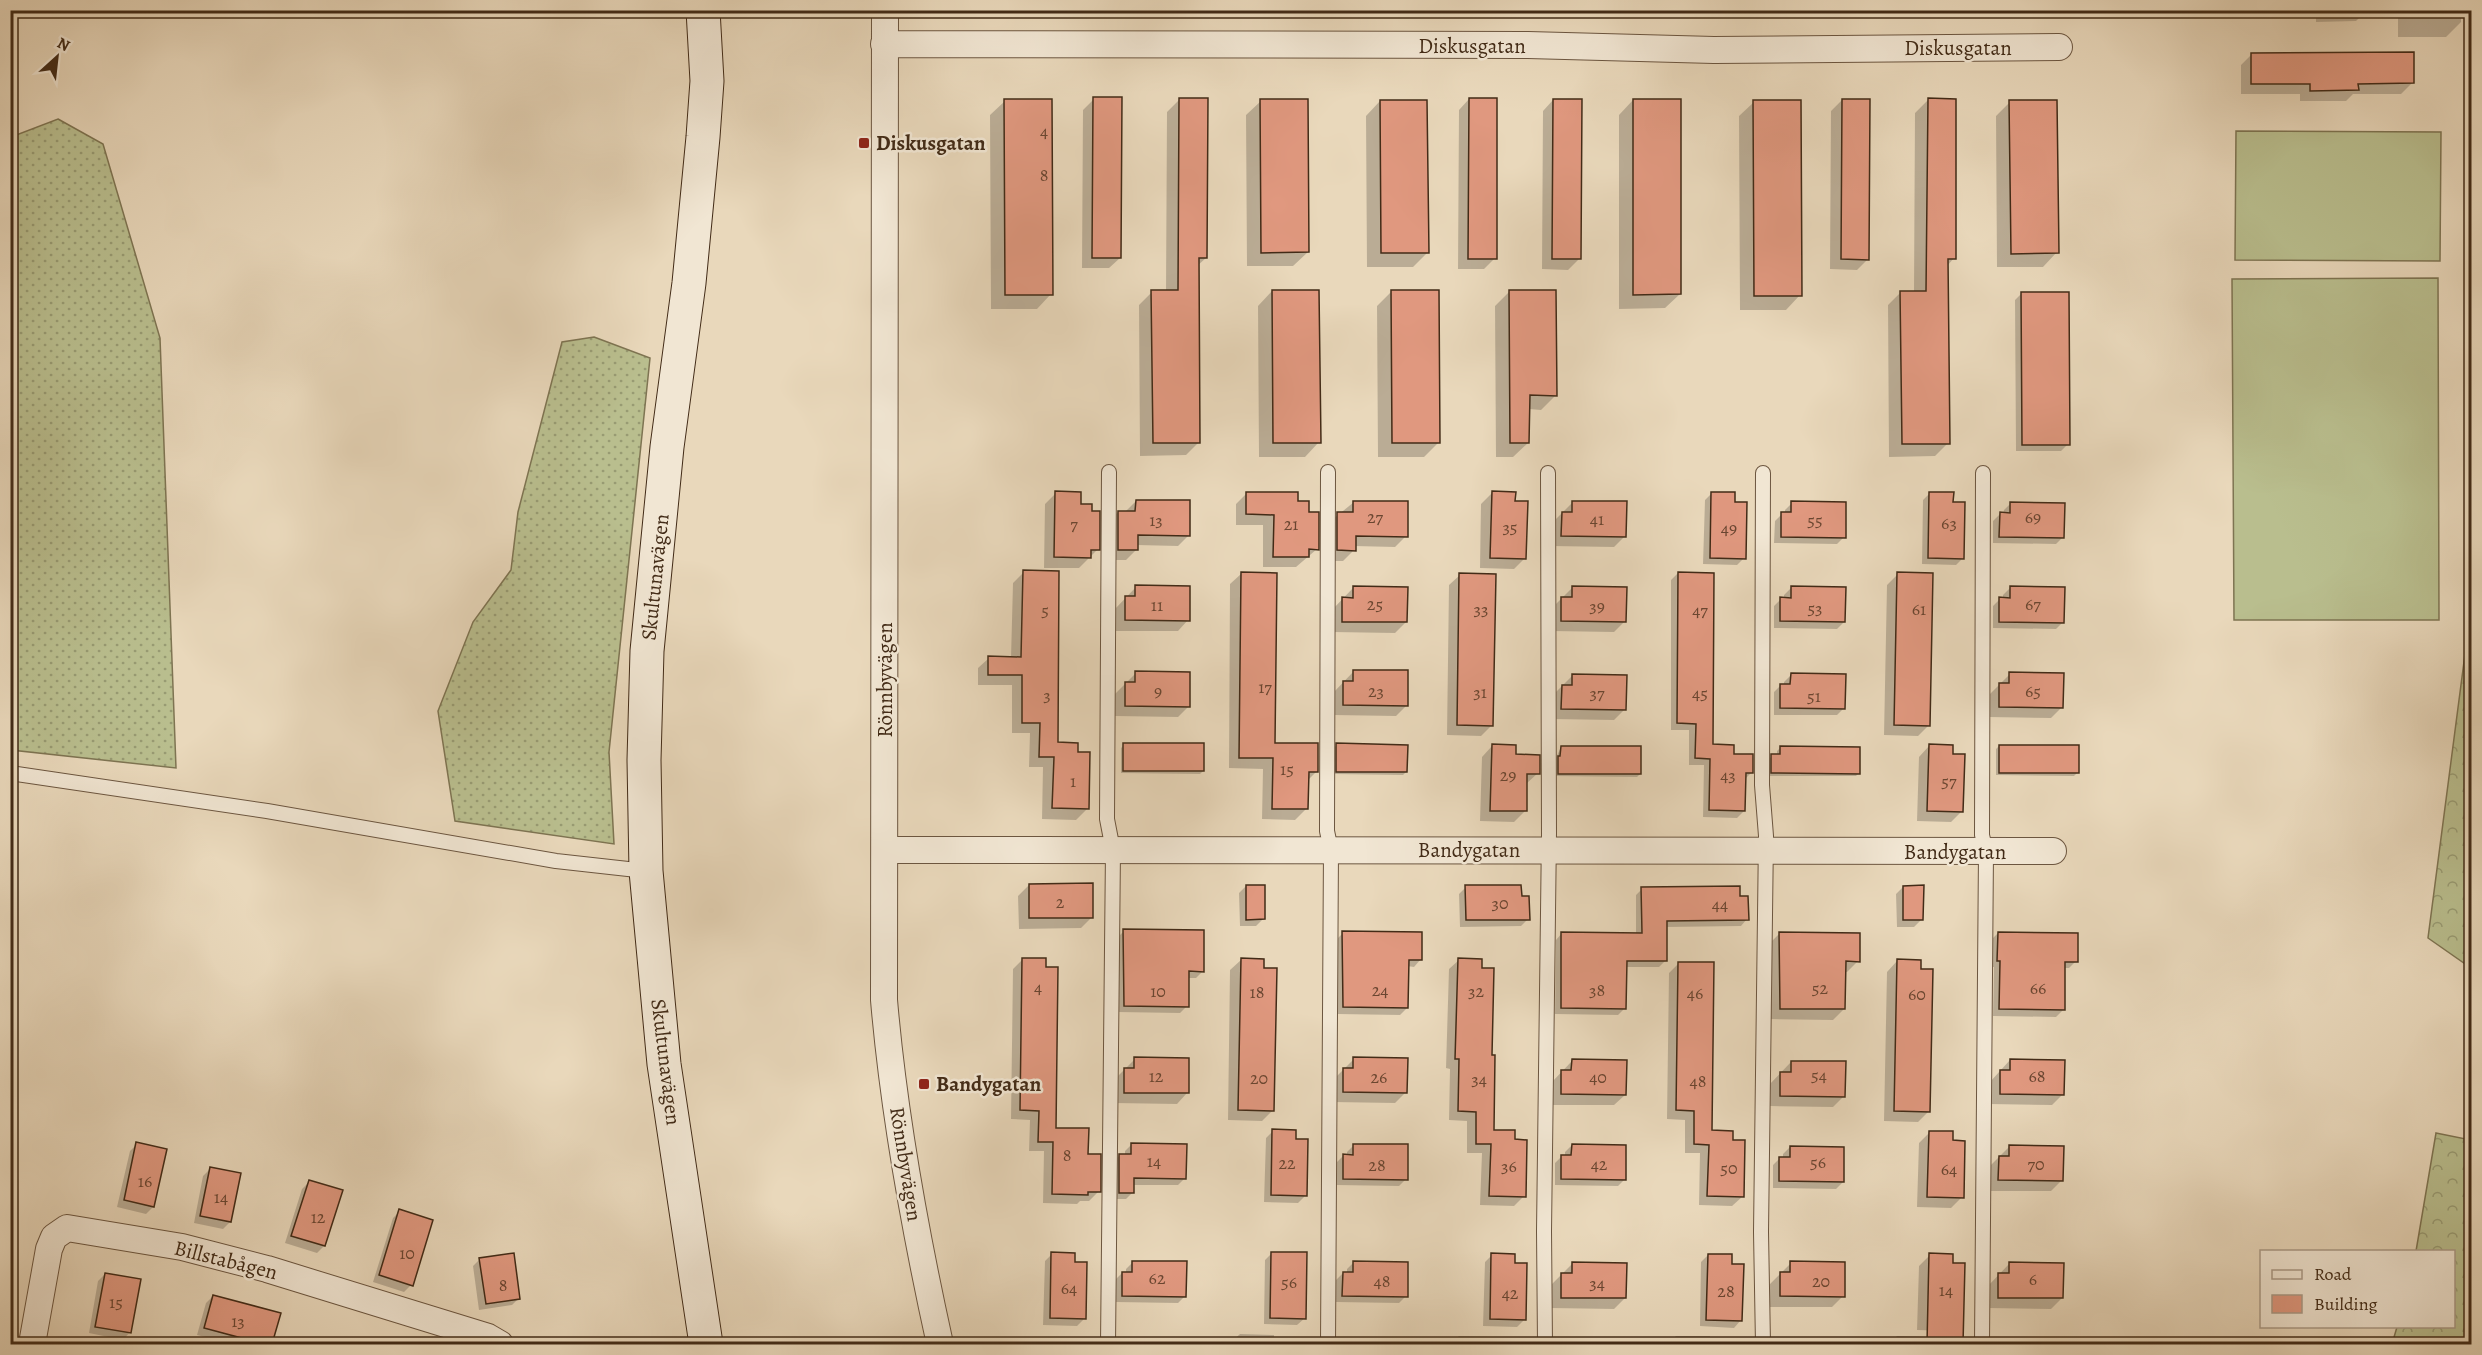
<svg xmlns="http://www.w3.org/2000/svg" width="2482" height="1355" font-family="Alegreya,serif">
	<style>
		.grass { fill: url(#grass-dots); stroke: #7e7452; stroke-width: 1.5 }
		.forest { fill: url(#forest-crowns); stroke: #7e7452; stroke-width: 1.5 }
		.pitch { fill: #b9be8e; stroke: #7e7452; stroke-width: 1.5 }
		.shadow { fill: #0003 }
		.building { fill: #e0987f; stroke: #422b17; stroke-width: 1.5 }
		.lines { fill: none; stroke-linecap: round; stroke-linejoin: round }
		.service-casing { stroke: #6c5640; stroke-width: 16 }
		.minor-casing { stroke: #6c5640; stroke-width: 28 }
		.secondary-casing { stroke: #422b17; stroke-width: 35 }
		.service { stroke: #f1e6d3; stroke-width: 14 }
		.minor { stroke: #f1e6d3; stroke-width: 26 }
		.secondary { stroke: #f1e6d3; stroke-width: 33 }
		.poi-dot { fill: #8f2418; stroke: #f1e6d3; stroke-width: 2 }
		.labels { text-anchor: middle; stroke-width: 5; stroke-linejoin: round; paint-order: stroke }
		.number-label { font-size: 18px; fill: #6a4631 }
		.street-label { font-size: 21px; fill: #422b17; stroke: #f1e6d3 }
		.poi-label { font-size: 21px; font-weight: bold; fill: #422b17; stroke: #f1e6d3; text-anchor: start }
	</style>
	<defs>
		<pattern id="grass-dots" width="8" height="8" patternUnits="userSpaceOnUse" patternTransform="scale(1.5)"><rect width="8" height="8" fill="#b9be8e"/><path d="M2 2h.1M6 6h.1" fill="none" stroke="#989b73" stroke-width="1.8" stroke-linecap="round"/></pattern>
		<pattern id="forest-crowns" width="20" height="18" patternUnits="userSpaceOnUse" patternTransform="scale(1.5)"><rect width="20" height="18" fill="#b9be8e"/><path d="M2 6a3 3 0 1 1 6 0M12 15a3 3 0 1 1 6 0" fill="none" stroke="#989b73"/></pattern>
	</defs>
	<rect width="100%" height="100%" fill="#e9d8bb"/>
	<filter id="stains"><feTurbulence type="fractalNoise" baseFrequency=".00333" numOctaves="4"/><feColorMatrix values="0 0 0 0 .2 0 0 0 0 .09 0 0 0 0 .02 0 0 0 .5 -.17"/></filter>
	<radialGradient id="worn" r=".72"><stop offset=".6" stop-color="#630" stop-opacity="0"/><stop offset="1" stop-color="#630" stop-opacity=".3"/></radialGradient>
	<path class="grass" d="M58,119l45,25 57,194 16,430 -165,-18v-613z
		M594,337l56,21 -41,394 5,92 -159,-23 -17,-110 35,-89 38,-52 7,-58 44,-170z"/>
	<path class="forest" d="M2471,608l1,360h-1l-43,-30z
		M2436,1133l35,7v204h-79l5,-17 57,-1v-74l-38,-1z"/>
	<path class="pitch" d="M2236,131l205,1 -1,129 -205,-1z
		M2438,278l1,342h-205l-2,-341z"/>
	<path class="shadow" d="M2316,10h51l-11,11 -40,1z
		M2398,10h63v12l-15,15h-48z
		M2252,54l160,29 -11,11h-48l-7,7h-46v-7h-59v-29z
		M1094,99l26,159 -11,10h-27l1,-158z
		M1180,99l26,159 -9,8 2,176 -13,13 -46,1 -1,-151 13,-13 14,-1 1,-179z
		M1469,99l26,159 -11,11h-26l1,-159z
		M1553,100l26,159 -11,11 -26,-1 1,-158z
		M1633,100l47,194 -15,14 -46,1v-194z
		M1842,100l26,159 -11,11 -27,-1 1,-158z
		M1928,100l26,158 -7,8 1,177 -13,13 -46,1 -1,-152 13,-13h13l1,-179z
		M1005,101l46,193 -14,15h-46l-1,-194z
		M1261,101l47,151 -15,14h-46l-1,-151z
		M1380,101l47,152 -14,14h-46l-1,-151z
		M1754,102l46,193 -14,15h-46l-1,-194z
		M2010,102l47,150 -14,15h-46l-1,-151z
		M1272,291l47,151 -14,15h-46l-1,-151z
		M1392,291l47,151 -15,15h-46l-1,-151z
		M1509,292l47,103 -15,15 -12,-1 -1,34 -15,14h-17l-1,-151z
		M2022,293l46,151 -7,7h-45l-1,-151z
		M1056,493l23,12 19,44 -19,19h-35l1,-64z
		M1247,493l50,10 11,10 9,36 -21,18h-33v-42h-27v-21z
		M1492,493l33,65 -11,11 -34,-1 1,-64z
		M1712,493l21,10 11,55 -7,7 -34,-1 2,-64z
		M1930,493l22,10 11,55 -7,7 -34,-1 1,-64z
		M1136,501l53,34 -11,11 -41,-1v4l-11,11h-19l1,-37 10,-11h7z
		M1354,502l52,34 -11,11 -41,-1v4l-11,11h-16v-37z
		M1573,502l52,34 -11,11 -63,-1v-22z
		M1792,503l52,34 -7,7 -63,-1 1,-22 7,-7h3v-4z
		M2011,503l52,34 -7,7 -63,-1v-22l7,-7h3l1,-4z
		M1024,572l32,172 31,65 -11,11 -34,-1 1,-52h-14l1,-34h-18v-48h-34v-17l11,-10h22l2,-75z
		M1678,573l33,173 22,9 19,17 -8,8v31l-7,7 -34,-1 1,-52h-15v-35h-18v-150z
		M1241,574l33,170 43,27 -10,10 -1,28 -11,11 -33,-1 1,-50 -34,-1 1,-184z
		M1898,574l31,151 -11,11 -34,-1 3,-150z
		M1460,575l32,150 -11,11 -34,-1 2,-150z
		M1136,587l52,33 -10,11h-63v-22z
		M1353,588l53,34 -11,11 -63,-1v-22z
		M1572,588l53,33 -11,11 -63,-1v-22z
		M1791,588l53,34 -7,7 -63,-1v-22l7,-7h3v-4z
		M2010,588l53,34 -7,7 -63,-1v-22l7,-7h3v-4z
		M1354,671l53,34 -11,11 -63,-1v-22z
		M1136,673l53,33 -11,11 -63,-1v-22z
		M2010,674l52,33 -11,11 -62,-1v-22z
		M1791,675l53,33 -7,7h-63v-23l7,-7h3v-3z
		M1572,676l53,33 -11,11 -63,-1v-22z
		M1124,745l79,26 -3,3 -79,-1v-25z
		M1337,745l69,27 -3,3 -69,-1v-26z
		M1492,746l22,9 24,18 -12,11 -1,27 -11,11 -34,-1 2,-64z
		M1929,746l33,65 -11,11 -34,-1 2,-64z
		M1999,746l78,27 -3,3 -78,-1v-26z
		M1561,747l79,27 -3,3 -82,-1v-16z
		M1780,748l79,25 -3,3h-87v-17l3,-3h5v-5z
		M1029,885l63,32 -11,11 -62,1 -1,-33z
		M1246,886l17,33 -7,7h-16l-1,-33z
		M1466,887l54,10 8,22 -7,7 -61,1 -1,-33z
		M1903,887l18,33 -7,7h-17l-1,-33z
		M1642,889l97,9 8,21 -6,7 -75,1 -1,34 -6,6h-34v41l-7,7 -63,-1 1,-74 6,-7 74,1v-39z
		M1124,931l79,40 -7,7h-8l-1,28 -7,7 -63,-1v-74z
		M1343,933l78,26 -7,8 -7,-1v42l-7,7 -63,-1 -1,-74z
		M1780,933l78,28 -11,11h-3v37l-11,11 -63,-1 -1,-75z
		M1998,933l78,28 -7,7h-5l-1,42 -7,7 -63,-1 1,-49h-3v-27z
		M1023,959l31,170 33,26 12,36 -10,10h-9l-3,3 -34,-1 1,-52h-15l1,-31 -19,-1 2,-150z
		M1241,960l32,150 -11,11 -34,-1 2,-150z
		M1459,960l31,96 2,75 32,65 -10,10 -34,-1 2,-52h-15v-32l-18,-1 1,-51 -4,-1 3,-99z
		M1897,961l32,150 -11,11 -34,-1 3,-149z
		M1679,963l31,169 32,65 -10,9 -33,-1 1,-52h-15v-33l-18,-1 2,-146z
		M1135,1059l52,34 -10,11 -63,-1v-23z
		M1354,1059l52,33 -11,11 -63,-1 1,-22z
		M2010,1060l53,34 -11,11 -63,-1 1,-22z
		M1572,1061l53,34 -11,10h-63v-22z
		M1791,1062l53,34 -11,11 -63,-1v-22z
		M1273,1131l22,9 10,56 -7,7 -34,-1 2,-64z
		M1930,1132l22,10 10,55 -11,11 -34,-1 2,-64z
		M137,1144l16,63 -7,7 -29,-7 13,-56z
		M1132,1144l53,34 -7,7h-45v7l-7,7h-14l1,-37 7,-7h5v-4z
		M1354,1145l52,34 -7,7 -63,-1v-22l7,-7h4v-4z
		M1572,1145l53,34 -7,7 -63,-1v-22l7,-7h3v-4z
		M2010,1146l52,34 -11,11h-63v-23z
		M1790,1147l53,35 -7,7 -63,-1v-23l7,-7h3v-4z
		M210,1169l20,53 -7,7 -29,-6 9,-47z
		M309,1182l15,64 -7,7 -32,-10 17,-54z
		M400,1211l11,74 -7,7 -31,-10 20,-64z
		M1272,1253l33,65 -8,7 -33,-1 1,-64z
		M1052,1254l32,65 -7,7 -34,-1 2,-64z
		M1492,1255l32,65 -7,7 -34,-1 2,-64z
		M1708,1255l33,65 -7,8 -34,-2 1,-64z
		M1930,1255l21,76 -34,-1 2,-64z
		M480,1259l39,39 -7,7 -33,5 -6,-44z
		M1133,1262l52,34 -7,7 -63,-1v-22l7,-7h4v-4z
		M1354,1262l52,34 -7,7 -63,-1v-22l7,-7h4v-4z
		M1791,1263l52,33 -11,11h-63l1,-23z
		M1572,1264l53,34 -11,11 -63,-1v-23z
		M2009,1264l53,34 -11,11 -63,-1v-22z
		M105,1274l25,58 -7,8 -34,-7 9,-52z
		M213,1296l66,18 -8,30h-38l-36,-9 9,-32z
		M1240,1334l34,1v9h-45z
		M1459,1336l34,1v7h-43z
		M1676,1336h34v8h-43z
		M1897,1336l34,1v7h-42z"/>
	<path class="building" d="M2414,52v31l-56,1 1,6 -49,1v-7h-59v-31z
		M1093,97h29l-1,161h-29z
		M1179,98h29l-1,160h-8l1,185h-47l-2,-153h27z
		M1469,98h28v161h-29z
		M1928,98l28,1v160h-8l2,185h-48l-2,-153h26z
		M1004,99h48l1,196h-48z
		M1260,99h48l1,153 -48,1z
		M1553,99h29l-1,160h-29z
		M1633,99h48v195l-48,1z
		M1842,99h28l-1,161 -28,-1z
		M1380,100h47l2,153h-48z
		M1753,100h48l1,196h-48z
		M2009,100h48l2,153 -48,1z
		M1272,290h47l2,153h-48z
		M1391,290h48l1,153h-48z
		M1509,290h47l1,106 -27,-1 -1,48h-19z
		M2021,292h48l1,153h-48z
		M1055,491l26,1v12h11v7h8v39h-9v8l-37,-1z
		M1492,491l24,1 -1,9h13l-2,58 -36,-1z
		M1246,492h52v9h11v11h10v38l-10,-1v8h-36l1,-42 -28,-1z
		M1711,492h24v10h12l-1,57 -36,-1z
		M1929,492h25l-1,10h12l-1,57 -36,-1z
		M1136,500h54v36l-52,-1v15h-20v-39h17z
		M1353,501h55v36l-52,-1v15l-19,-1v-38h16z
		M1572,501h55l-1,36 -65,-1 1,-24h10z
		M1791,501l55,1v36l-65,-1v-25h10z
		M2010,502l55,1 -1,35 -65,-1 1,-25 10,1z
		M1023,570l36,1 -1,171 20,1v9h12l-1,57 -37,-1 2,-51h-15l1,-34h-18v-48h-34v-19l33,1z
		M1241,572l36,1 -2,170h43v29h-9l-1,37h-36l1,-51h-34z
		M1678,572l36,1 -1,171 21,1v9h19v19h-7l-1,38 -36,-1 1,-51 -15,-1 1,-34 -19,-1z
		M1897,572l36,1 -3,153 -36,-1z
		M1459,573l37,1 -3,152 -36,-1z
		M1135,585l55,1v35l-65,-1v-24h10z
		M1353,586l55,1 -1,35h-65v-25l11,1z
		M1572,586l55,1 -1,35 -65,-1v-24h11z
		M1791,586l55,1 -1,35 -65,-1v-24l11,1z
		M2010,586l55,1 -1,36 -65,-1v-25l11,1z
		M1353,670h55v36l-65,-1v-24h10z
		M1135,671l55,1v35l-65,-1v-24h10z
		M2009,672l55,1 -1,35 -64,-1v-24h10z
		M1791,673l55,1 -1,35 -65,-1v-24h10z
		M1572,674l55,1 -1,35 -65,-1 1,-24h10z
		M1123,743h81v28h-81z
		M1336,743l72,2 -1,27h-71z
		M1492,744l24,1v9l24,1v19h-13v37h-37z
		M1929,744l24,1v9h12l-2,58 -36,-1z
		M1999,745h80v28h-80z
		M1561,746h80v28h-83v-18h2z
		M1780,746l80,1v27l-89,-1v-19h9z
		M1093,883v35h-64v-34z
		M1246,885h19v34l-19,1z
		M1465,885h56l1,11h7l1,24h-64z
		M1924,885l-1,35h-20v-34z
		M1740,886v10h8l1,24 -82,1v40h-40l-1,48 -65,-1v-76l81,1 -1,-46z
		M1123,929l81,1v42l-15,-1v36l-65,-1z
		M1342,931l80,1v28h-13l-1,48 -65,-1z
		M1779,932l81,1v29l-14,-1 -1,48h-65z
		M1998,932l80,1v29h-13v48l-66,-1 1,-48h-3z
		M1022,958h24v9h12l-2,161h33l-1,26h13v38h-13v3l-36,-1 1,-52h-15l1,-31 -19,-1z
		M1241,958l23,1v9h13l-3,143 -36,-1z
		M1458,958l24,1v9h12l-2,87h3l-1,75h21v9l12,1 -1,57 -37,-1 2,-52h-15v-32l-18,-1 1,-52h-4z
		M1897,959l24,1v9h12l-3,143 -36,-1z
		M1678,962h36l-2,168 21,1v9h12l-1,57 -37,-1 2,-51 -15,-1v-33l-18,-1z
		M1134,1057l55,1v35h-65v-25h10z
		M1353,1057l55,1 -1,35 -64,-1v-24h10z
		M1572,1059l55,1 -1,35 -65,-1v-24h10z
		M2010,1059l55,1 -1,35 -64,-1v-24h10z
		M1791,1061h55l-1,36 -65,-1v-24h11z
		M1272,1129l24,1v9h12l-1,57 -36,-1z
		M1929,1131h24v9l12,1 -1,57 -37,-1z
		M136,1142l31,7 -13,58 -30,-7z
		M1131,1143l56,1 -1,35 -52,-1v15h-15v-39h12z
		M1353,1144h55v36l-65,-1v-25l10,1z
		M1572,1144l54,1v35l-65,-1v-24h10z
		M2009,1145l55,1 -1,35 -65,-1 1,-24h10z
		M1790,1146l54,1v35l-65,-1v-24h11z
		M210,1167l31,6 -10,49 -31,-6z
		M309,1180l34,10 -18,56 -34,-10z
		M399,1209l34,11 -20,66 -34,-11z
		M1051,1252l24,1v9h12l-1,57 -36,-1z
		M1271,1252h36l-1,67 -36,-1z
		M514,1253l6,46 -34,5 -7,-46z
		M1491,1253l24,1v9h12l-1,57 -36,-1z
		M1929,1253l24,1v9h12l-2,81h-36z
		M1708,1254h24v10h12l-2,57 -36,-1z
		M1132,1261h55l-1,36 -64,-1v-24h10z
		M1353,1261l55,1v35l-66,-1 1,-24h10z
		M1790,1261l55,1v35l-65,-1v-24h10z
		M1572,1262l55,1 -1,35h-65v-25h11z
		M2009,1262l55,1 -1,35h-65v-25h11z
		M105,1273l36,6 -10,54 -36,-6z
		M213,1295l68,18 -9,31h-8l-60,-16z"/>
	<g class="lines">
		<defs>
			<path id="service" d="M10,773l257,38 289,50 90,10
				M1108,1344l5,-494 -6,-31 2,-347
				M1328,1344l3,-494 -4,-19 1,-359
				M1545,1344l-1,-113 5,-398 -1,-360
				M1763,1344l-2,-112 5,-396 -4,-51 1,-312
				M1982,1344l4,-492 -4,-17 1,-362"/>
			<path id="minor" d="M885,10l-1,990c10,116 31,231 56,344
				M884,44l644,1 186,5 345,-3
				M885,850l1168,1
				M32,1344l17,-95 5,-12 13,-9 115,19 85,22 221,68 12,7"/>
			<path id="secondary" d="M703,10l4,71 -4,56 -14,146 -22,164 -20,204 -3,109 2,111 18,193 42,280"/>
		</defs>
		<use href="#service" class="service-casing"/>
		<use href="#minor" class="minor-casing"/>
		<use href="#secondary" class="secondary-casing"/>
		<use href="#service" class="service"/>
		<use href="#minor" class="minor"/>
		<use href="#secondary" class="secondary"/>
	</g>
	<g class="poi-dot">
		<rect x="858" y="137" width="12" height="12" rx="3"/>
		<rect x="918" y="1078" width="12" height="12" rx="3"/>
	</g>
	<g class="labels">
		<g class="number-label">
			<text x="1044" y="137">4</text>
			<text x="1044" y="181">8</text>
			<text x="1375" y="523">27</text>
			<text x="2033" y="523">69</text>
			<text x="1597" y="525">41</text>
			<text x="1156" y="526">13</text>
			<text x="1815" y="526">55</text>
			<text x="1949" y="529">63</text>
			<text x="1074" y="530">7</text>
			<text x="1291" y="530">21</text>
			<text x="1510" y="533">35</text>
			<text x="1729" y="534">49</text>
			<text x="1375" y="610">25</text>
			<text x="2033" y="610">67</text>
			<text x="1157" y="611">11</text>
			<text x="1597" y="612">39</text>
			<text x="1815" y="614">53</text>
			<text x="1481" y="615">33</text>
			<text x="1919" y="615">61</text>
			<text x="1045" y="616">5</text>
			<text x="1700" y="616">47</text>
			<text x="1265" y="693">17</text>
			<text x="1158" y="697">9</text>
			<text x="1376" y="697">23</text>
			<text x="2033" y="697">65</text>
			<text x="1480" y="698">31</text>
			<text x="1597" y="699">37</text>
			<text x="1700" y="699">45</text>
			<text x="1047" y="701">3</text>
			<text x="1814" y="702">51</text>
			<text x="1287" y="775">15</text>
			<text x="1508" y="781">29</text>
			<text x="1728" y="781">43</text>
			<text x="1073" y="787">1</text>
			<text x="1949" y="787">57</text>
			<text x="1060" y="908">2</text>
			<text x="1500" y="909">30</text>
			<text x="1720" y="910">44</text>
			<text x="1038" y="993">4</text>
			<text x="1820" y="994">52</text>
			<text x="2038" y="994">66</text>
			<text x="1380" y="996">24</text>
			<text x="1597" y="996">38</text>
			<text x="1158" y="997">10</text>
			<text x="1476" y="997">32</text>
			<text x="1257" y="998">18</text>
			<text x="1695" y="999">46</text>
			<text x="1917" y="1000">60</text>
			<text x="1819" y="1081">54</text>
			<text x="1156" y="1082">12</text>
			<text x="2037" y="1082">68</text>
			<text x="1379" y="1083">26</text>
			<text x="1598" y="1083">40</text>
			<text x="1259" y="1084">20</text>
			<text x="1479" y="1085">34</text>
			<text x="1698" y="1087">48</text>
			<text x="1067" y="1161">8</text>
			<text x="1154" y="1167">14</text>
			<text x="1818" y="1168">56</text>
			<text x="1287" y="1169">22</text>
			<text x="1599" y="1170">42</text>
			<text x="2036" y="1170">70</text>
			<text x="1377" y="1171">28</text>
			<text x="1509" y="1172">36</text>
			<text x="1729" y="1174">50</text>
			<text x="1949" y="1175">64</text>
			<text x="145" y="1187">16</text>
			<text x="221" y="1203">14</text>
			<text x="318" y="1223">12</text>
			<text x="407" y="1259">10</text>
			<text x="1157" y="1284">62</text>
			<text x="2033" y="1285">6</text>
			<text x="1382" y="1287">48</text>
			<text x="1821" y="1287">20</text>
			<text x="1289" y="1288">56</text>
			<text x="1597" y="1289">34</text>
			<text x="503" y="1291">8</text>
			<text x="1069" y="1294">64</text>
			<text x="1946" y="1296">14</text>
			<text x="1726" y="1297">28</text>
			<text x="1510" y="1299">42</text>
			<text x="116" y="1308">15</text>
			<text x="238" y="1327">13</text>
		</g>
		<g class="street-label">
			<text x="1472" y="53">Diskusgatan</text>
			<text x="1958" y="55">Diskusgatan</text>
			<text transform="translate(655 577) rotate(-84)" y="7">Skultunavägen</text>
			<text transform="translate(885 680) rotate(-90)" y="7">Rönnbyvägen</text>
			<text x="1469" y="857">Bandygatan</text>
			<text x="1955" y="859">Bandygatan</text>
			<text transform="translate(666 1062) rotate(83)" y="7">Skultunavägen</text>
			<text transform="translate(906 1164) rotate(81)" y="7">Rönnbyvägen</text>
			<text transform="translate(226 1260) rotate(14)" y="7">Billstabågen</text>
		</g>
		<g class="poi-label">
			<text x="876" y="150">Diskusgatan</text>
			<text x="936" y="1091">Bandygatan</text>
		</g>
	</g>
	<rect width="2482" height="1355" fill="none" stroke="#e9d8bb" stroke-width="36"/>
	<rect x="12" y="12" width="2458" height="1331" fill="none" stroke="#422b17" stroke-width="3"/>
	<rect x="18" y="18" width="2446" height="1319" fill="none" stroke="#422b17" stroke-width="1.5"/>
	<rect x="2260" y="1250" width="195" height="78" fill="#f1e6d3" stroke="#ab9b88" stroke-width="1.5"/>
	<rect x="2272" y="1270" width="30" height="9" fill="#f1e6d3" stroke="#ab9b88" stroke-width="1.5"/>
	<text x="2314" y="1280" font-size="18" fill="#422b17">Road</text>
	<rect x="2272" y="1295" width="30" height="18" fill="#e0987f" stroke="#ab9b88" stroke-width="1.5"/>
	<text x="2314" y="1310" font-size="18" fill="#422b17">Building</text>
	<g transform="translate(57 57) rotate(27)" stroke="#f1e6d3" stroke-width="4.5" paint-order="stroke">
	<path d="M0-4.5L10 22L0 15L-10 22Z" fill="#422b17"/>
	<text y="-9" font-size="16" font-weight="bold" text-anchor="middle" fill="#422b17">N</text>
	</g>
	<rect width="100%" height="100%" filter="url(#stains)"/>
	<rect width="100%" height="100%" fill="url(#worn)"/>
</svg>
